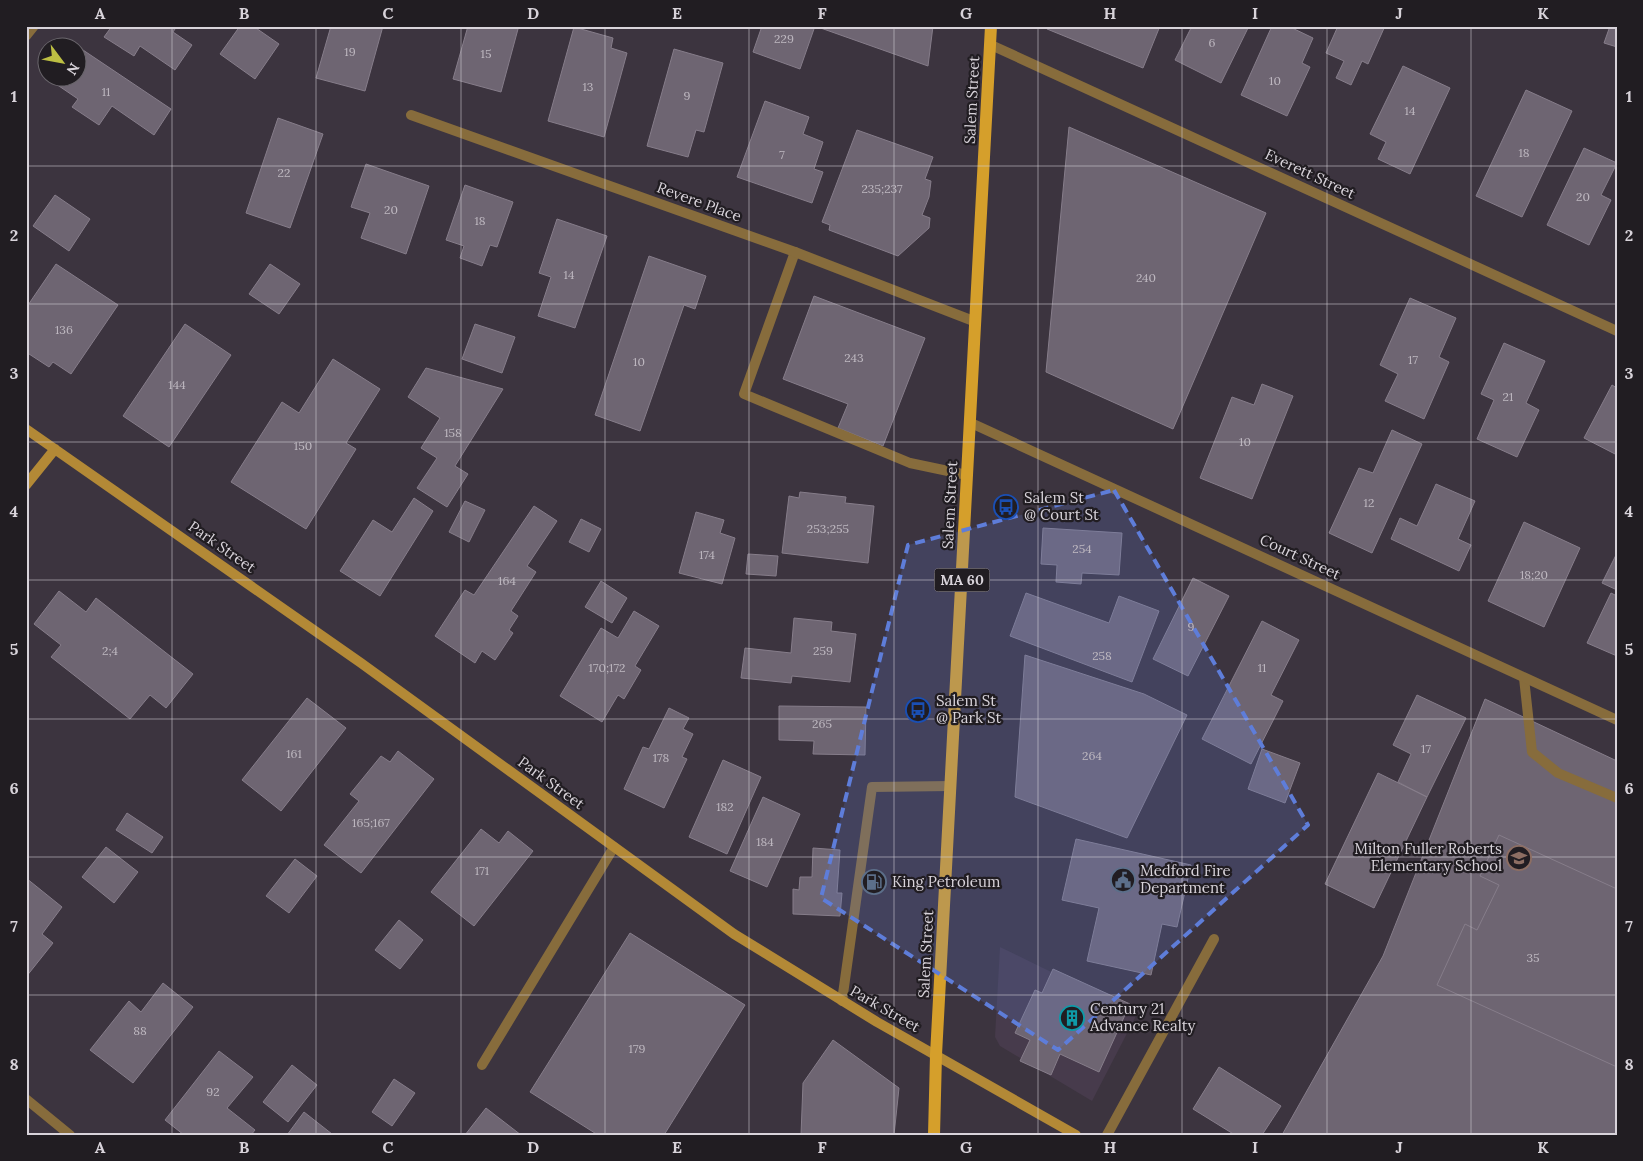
<svg xmlns="http://www.w3.org/2000/svg" width="1643" height="1161" font-family="Lora,serif">
	<style>
		.built { fill: #473b4c }
		.building { fill: #6e6572; stroke: #867d8a }
		.lines { fill: none; stroke-linecap: round; stroke-linejoin: round }
		.lane { stroke: #876c3c; stroke-width: 10 }
		.street { stroke: #876c3c; stroke-width: 10 }
		.secondary { stroke: #b38936; stroke-width: 10 }
		.primary { stroke: #d59f2b; stroke-width: 12 }
		.marked { fill: #5e7dd9; fill-opacity: 0.2; stroke: #5e7dd9; stroke-width: 4; stroke-dasharray: 10 6; stroke-linejoin: round }
		.grid { fill: none; stroke: #d8d3da; stroke-width: 1; stroke-opacity: 0.55 }
		.labels { text-anchor: middle; stroke-width: 4.5; stroke-linejoin: round; paint-order: stroke }
		.number-label { font-size: 12px; fill: #beb8c0 }
		.shield { fill: #211d22; stroke: #a19ca3; stroke-width: 1 }
		.shield-label { font-size: 14px; font-weight: bold; fill: #d8d3da }
		.street-label { font-size: 15px; fill: #d8d3da; stroke: #211d22 }
		.poi-label { font-size: 15px; fill: #d8d3da; stroke: #211d22; text-anchor: start }
		.neatline { fill: none; stroke: #d8d3da; stroke-width: 2 }
		.grid-label { font-size: 16px; text-anchor: middle; font-weight: bold; fill: #d8d3da }
	</style>
	<rect width="100%" height="100%" fill="#3c343f"/>
	<path class="built" d="M1000,947l137,67 -45,87 -92,-55 -5,-9z"/>
	<path class="building" d="M112,26h65l-4,6 19,13 -17,25 -35,-24 -6,10 -30,-19z
		M240,26h13l26,18 -24,35 -35,-25z
		M331,26h52l-18,65 -49,-13z
		M468,26h41l9,3 -17,63 -48,-13z
		M762,26h53l-15,43 -47,-17z
		M815,26h118l-5,40z
		M1048,26h112l-17,42 -96,-39z
		M1192,26h57l-28,57 -46,-23z
		M1272,26h16l25,12 -11,25 8,4 -23,49 -46,-21z
		M1338,26h47l-17,38 -6,-3 -11,24 -15,-7 8,-17 -18,-8z
		M1610,26h7v21l-13,-4z
		M574,27l39,11 -2,10 16,5 -23,84 -56,-16z
		M80,48l91,61 -17,26 -42,-29 -13,19 -27,-18 6,-8 -22,-15 5,-6h17v-26z
		M674,49l49,14 -19,69 -8,-2 -8,27 -41,-11z
		M1403,66l47,22 -40,86 -32,-15 8,-17 -16,-8z
		M1526,90l46,21 -50,106 -46,-21z
		M765,101l44,16 -6,17 20,8 -9,27 9,3 -11,31 -75,-26z
		M278,118l45,16 -33,94 -44,-15z
		M1069,127l197,86 -93,216 -127,-57z
		M857,130l76,27 -8,22 6,2 -2,16 -7,18 8,3 -1,10 -31,28 -69,-26 1,-5 -8,-3z
		M1584,148l33,15 -16,32 10,5 -22,45 -42,-20z
		M366,164l63,22 -23,68 -45,-16 9,-25 -19,-6z
		M465,185l48,17 -16,45 -7,-2 -8,21 -22,-8 4,-12 -18,-6z
		M55,195l35,24 -21,32 -36,-25z
		M557,219l50,17 -32,92 -37,-12 13,-39 -12,-4z
		M649,256l57,20 -11,33 -11,-4 -44,126 -45,-16z
		M56,264l62,41 -47,69 -18,-12 -4,5 -23,-15v-44z
		M270,264l30,20 -21,30 -30,-20z
		M814,296l111,42 -42,108 -45,-18 10,-24 -65,-25z
		M1410,298l46,20 -17,39 10,5 -25,57 -39,-18 13,-27 -18,-9z
		M185,324l46,31 -62,92 -46,-31z
		M475,324l40,13 -13,36 -40,-14z
		M1504,343l41,18 -19,42 13,7 -22,47 -40,-18 17,-39 -13,-6z
		M333,359l47,30 -34,54 10,6 -50,80 -75,-47 51,-80 17,11z
		M426,368l77,21 -48,77 13,8 -21,33 -30,-19 20,-30 -16,-10 19,-30 -32,-21z
		M1262,384l31,12 -41,103 -52,-21 32,-81 22,8z
		M1612,385l5,3v67l-33,-17z
		M1392,430l30,14 -50,109 -43,-20 30,-65 14,5z
		M1436,484l39,17 -17,38 13,6 -12,26 -68,-32 9,-21 17,8z
		M800,492l46,5 -1,6 29,3 -6,57 -86,-10 7,-57 10,2z
		M414,498l19,13 -53,85 -40,-25 33,-51 19,12z
		M465,501l20,9 -16,32 -20,-10z
		M534,506l23,15 -30,45 9,6 -25,39 7,5 -9,14 4,3 -18,27 -13,-9 -7,12 -40,-27 30,-46 9,5z
		M696,512l28,8 -4,13 15,5 -13,46 -43,-11z
		M581,519l20,10 -12,23 -20,-10z
		M1524,522l56,26 -36,79 -56,-26z
		M1043,528l79,5 -3,42 -37,-2 -1,11 -25,-2 1,-17 -16,-1z
		M1617,553v37l-15,-7z
		M748,554l30,2 -2,20 -30,-2z
		M1193,578l36,18 -41,80 -35,-17z
		M601,581l26,17 -15,25 -27,-16z
		M59,591l27,21 10,-14 97,76 -27,34 -16,-13 -20,24 -79,-62 10,-12 -27,-21z
		M1026,593l83,30 10,-27 40,15 -27,71 -122,-46z
		M1611,593l6,3v60l-30,-13z
		M634,611l25,15 -24,40 6,4 -17,29 -6,-4 -16,27 -42,-26 41,-68 17,10z
		M794,618l38,4 -1,9 25,3 -6,48 -58,-6 -1,7 -50,-5 4,-30 46,5z
		M1262,621l37,19 -28,55 12,6 -32,63 -49,-25z
		M1025,655l119,39 43,21 -60,123 -112,-41z
		M1417,695l49,23 -39,79 -29,-15 13,-28 -18,-9z
		M307,698l39,30 -65,83 -39,-31z
		M1485,699l132,62v374h-335l101,-179z
		M779,706l87,1 -1,48 -52,-1 1,-13 -35,-1z
		M669,708l20,10 -6,11 10,5 -11,23 5,2 -23,49 -40,-19 19,-42 6,2z
		M1262,749l38,14 -15,40 -37,-14z
		M398,751l36,28 -73,94 -37,-28 35,-44 -9,-7 31,-38 9,6z
		M723,760l38,17 -34,77 -38,-17z
		M1378,773l49,24 -53,111 -49,-24z
		M763,797l37,17 -33,73 -37,-16z
		M127,813l36,24 -11,16 -36,-23z
		M481,829l18,14 9,-12 25,20 -59,75 -43,-34z
		M1499,835l118,54v178l-180,-82 28,-61 12,6 22,-45 -19,-9z
		M1076,839l115,26 -14,62 -15,-3 -11,51 -64,-14 12,-53 -37,-8z
		M106,847l32,25 -24,31 -32,-26z
		M813,848l27,2 -3,43h5l-2,23 -47,-2v-25l6,1 1,-13h12z
		M295,859l22,17 -28,37 -23,-17z
		M26,878l36,29 -20,27 11,9 -27,34z
		M399,920l24,20 -23,29 -25,-19z
		M630,933l115,72 -81,130h-66l-68,-43z
		M1053,969l77,35 -31,68 -39,-18 -9,21 -31,-14 10,-21 -15,-7 20,-43 7,3z
		M163,983l30,24 -60,76 -43,-33 39,-49 12,11z
		M833,1040l66,48 -5,47h-93l2,-52z
		M219,1051l34,26 -26,31 28,22 -4,5h-67l-19,-15z
		M292,1065l25,20 -29,37 -25,-20z
		M1219,1067l62,39 -19,29h-27l-42,-26z
		M394,1079l21,14 -23,33 -20,-14z
		M486,1108l35,27h-56z
		M304,1112l28,22 -1,1h-44z"/>
	<g class="lines">
		<path class="lane" d="M795,252l-51,142 166,69 57,12
			M1524,678l8,74 26,21 59,25
			M842,1001l30,-214 79,-1
			M482,1065l132,-218
			M1107,1135l107,-196"/>
		<path class="street" d="M26,36l8,-10
			M991,45l626,286
			M411,115l384,137 181,70
			M971,423l646,297
			M26,1099l44,36"/>
		<path class="secondary" d="M26,429l335,234 373,271 143,88 199,113
			M26,485l29,-36"/>
		<path class="primary" d="M934,1135l2,-80 55,-1029"/>
	</g>
	<path class="marked" d="M1114,490l194,335 -250,225 -237,-152 87,-353z"/>
	<path class="grid" d="M172,26v1109M316,26v1109M461,26v1109M605,26v1109M749,26v1109M894,26v1109M1038,26v1109M1182,26v1109M1327,26v1109M1471,26v1109M26,166h1591M26,304h1591M26,442h1591M26,580h1591M26,719h1591M26,857h1591M26,995h1591"/>
	<defs>
		<symbol id="bus-ring" viewBox="-11 -11 22 22"><circle r="9.5" fill="#211d22" stroke="#1a4fb4" stroke-width="1.5"/><path d="M-5-6H5V4H4V6H2V4H-2V6H-4V4H-5ZM-3.5-4V0h7V-4ZM-3.5 1.2v1.5H-2V1.2ZM2 1.2v1.5H3.5V1.2Z" fill="#1a4fb4"/></symbol>
		<symbol id="school-ring" viewBox="-11 -11 22 22"><circle r="9.5" fill="#211d22" stroke="#8d6e63" stroke-width="1.5"/><path d="M0-5L7-2L0 1L-7-2ZM-4 1L0 2.5L4 1V4Q0 6-4 4Z" fill="#8d6e63"/></symbol>
		<symbol id="civic-ring" viewBox="-11 -11 22 22"><circle r="9.5" fill="#211d22" stroke="#5c6f8a" stroke-width="1.5"/><path d="M-.6-6.5H3V-4.5H.6V-3L4-1V1h2V6H-6V1h2V-1L-.6-3ZM-1.2 2.5V6h2.4V2.5Z" fill="#5c6f8a"/></symbol>
		<symbol id="fuel-ring" viewBox="-11 -11 22 22"><circle r="9.5" fill="#211d22" stroke="#5c6f8a" stroke-width="1.5"/><path d="M-5.5-6h7V0h2V4h1.3V-2.5L3-4.5l.8-.8L6-3V5H2.5V1h-1V6h-7ZM-4.2-4.7v3.2H.2V-4.7Z" fill="#5c6f8a"/></symbol>
		<symbol id="building-ring" viewBox="-11 -11 22 22"><circle r="9.5" fill="#211d22" stroke="#0f9aa8" stroke-width="1.5"/><path d="M-4-6H4V6H1V3H-1V6H-4ZM-2.5-4.3h1.7v1.8h-1.7ZM.8-4.3h1.7v1.8H.8ZM-2.5-1h1.7V.8h-1.7ZM.8-1h1.7V.8H.8Z" fill="#0f9aa8"/></symbol>
	</defs>
	<g fill-rule="evenodd">
		<use href="#bus-ring" x="992" y="493" width="28" height="28"/>
		<use href="#bus-ring" x="904" y="696" width="28" height="28"/>
		<use href="#school-ring" x="1505" y="844" width="28" height="28"/>
		<use href="#civic-ring" x="1109" y="866" width="28" height="28"/>
		<use href="#fuel-ring" x="860" y="868" width="28" height="28"/>
		<use href="#building-ring" x="1058" y="1004" width="28" height="28"/>
	</g>
	<g class="labels">
		<g class="number-label">
			<text x="784" y="43">229</text>
			<text x="1212" y="47">6</text>
			<text x="350" y="56">19</text>
			<text x="486" y="58">15</text>
			<text x="1275" y="85">10</text>
			<text x="588" y="91">13</text>
			<text x="106" y="96">11</text>
			<text x="687" y="100">9</text>
			<text x="1410" y="115">14</text>
			<text x="1524" y="157">18</text>
			<text x="782" y="159">7</text>
			<text x="284" y="177">22</text>
			<text x="882" y="193">235;237</text>
			<text x="1583" y="201">20</text>
			<text x="391" y="214">20</text>
			<text x="480" y="225">18</text>
			<text x="569" y="279">14</text>
			<text x="1146" y="282">240</text>
			<text x="64" y="334">136</text>
			<text x="854" y="362">243</text>
			<text x="1413" y="364">17</text>
			<text x="639" y="366">10</text>
			<text x="177" y="389">144</text>
			<text x="1508" y="401">21</text>
			<text x="453" y="437">158</text>
			<text x="1245" y="446">10</text>
			<text x="303" y="450">150</text>
			<text x="1369" y="507">12</text>
			<text x="828" y="533">253;255</text>
			<text x="1082" y="553">254</text>
			<text x="707" y="559">174</text>
			<text x="1534" y="579">18;20</text>
			<text x="507" y="585">164</text>
			<text x="1191" y="631">9</text>
			<text x="110" y="655">2;4</text>
			<text x="823" y="655">259</text>
			<text x="1102" y="660">258</text>
			<text x="607" y="672">170;172</text>
			<text x="1262" y="672">11</text>
			<text x="822" y="728">265</text>
			<text x="1426" y="753">17</text>
			<text x="294" y="758">161</text>
			<text x="1092" y="760">264</text>
			<text x="661" y="762">178</text>
			<text x="725" y="811">182</text>
			<text x="371" y="827">165;167</text>
			<text x="765" y="846">184</text>
			<text x="482" y="875">171</text>
			<text x="1533" y="962">35</text>
			<text x="140" y="1035">88</text>
			<text x="637" y="1053">179</text>
			<text x="213" y="1096">92</text>
		</g>
		<rect class="shield" x="934.5" y="568.5" width="55" height="23" rx="4"/>
		<g class="shield-label">
			<text x="962" y="585">MA 60</text>
		</g>
		<g class="street-label">
			<text transform="translate(972 100) rotate(-87)" y="5">Salem Street</text>
			<text transform="translate(1310 174) rotate(25)" y="5">Everett Street</text>
			<text transform="translate(699 202) rotate(20)" y="5">Revere Place</text>
			<text transform="translate(950 505) rotate(-87)" y="5">Salem Street</text>
			<text transform="translate(222 547) rotate(35)" y="5">Park Street</text>
			<text transform="translate(1300 557) rotate(25)" y="5">Court Street</text>
			<text transform="translate(551 783) rotate(36)" y="5">Park Street</text>
			<text transform="translate(926 954) rotate(-87)" y="5">Salem Street</text>
			<text transform="translate(885 1009) rotate(30)" y="5">Park Street</text>
		</g>
		<g class="poi-label">
			<text x="1024" y="503">Salem St<tspan x="1024" dy="17">@ Court St</tspan></text>
			<text x="936" y="706">Salem St<tspan x="936" dy="17">@ Park St</tspan></text>
			<text x="1502" y="854" text-anchor="end">Milton Fuller Roberts<tspan x="1502" dy="17">Elementary School</tspan></text>
			<text x="1140" y="876">Medford Fire<tspan x="1140" dy="17">Department</tspan></text>
			<text x="892" y="887">King Petroleum</text>
			<text x="1090" y="1014">Century 21<tspan x="1090" dy="17">Advance Realty</tspan></text>
		</g>
	</g>
	<rect width="1643" height="1161" fill="none" stroke="#211d22" stroke-width="55"/>
	<g transform="translate(62 62) rotate(122)"><circle r="24" fill="#211d22" stroke="#6a666c"/>
	<path d="M0-4L9 19L0 12L-9 19Z" fill="#bdbf43"/>
	<text y="-8" font-size="14" font-weight="bold" text-anchor="middle" fill="#d8d3da">N</text>
	</g>
	<rect x="28" y="28" width="1588" height="1106" class="neatline"/>
	<g class="grid-label">
		<text x="100" y="19">A</text>
		<text x="244" y="19">B</text>
		<text x="388" y="19">C</text>
		<text x="533" y="19">D</text>
		<text x="677" y="19">E</text>
		<text x="822" y="19">F</text>
		<text x="966" y="19">G</text>
		<text x="1110" y="19">H</text>
		<text x="1255" y="19">I</text>
		<text x="1399" y="19">J</text>
		<text x="1543" y="19">K</text>
		<text x="14" y="102">1</text>
		<text x="1629" y="102">1</text>
		<text x="14" y="241">2</text>
		<text x="1629" y="241">2</text>
		<text x="14" y="379">3</text>
		<text x="1629" y="379">3</text>
		<text x="14" y="517">4</text>
		<text x="1629" y="517">4</text>
		<text x="14" y="655">5</text>
		<text x="1629" y="655">5</text>
		<text x="14" y="794">6</text>
		<text x="1629" y="794">6</text>
		<text x="14" y="932">7</text>
		<text x="1629" y="932">7</text>
		<text x="14" y="1070">8</text>
		<text x="1629" y="1070">8</text>
		<text x="100" y="1153">A</text>
		<text x="244" y="1153">B</text>
		<text x="388" y="1153">C</text>
		<text x="533" y="1153">D</text>
		<text x="677" y="1153">E</text>
		<text x="822" y="1153">F</text>
		<text x="966" y="1153">G</text>
		<text x="1110" y="1153">H</text>
		<text x="1255" y="1153">I</text>
		<text x="1399" y="1153">J</text>
		<text x="1543" y="1153">K</text>
	</g>
</svg>
